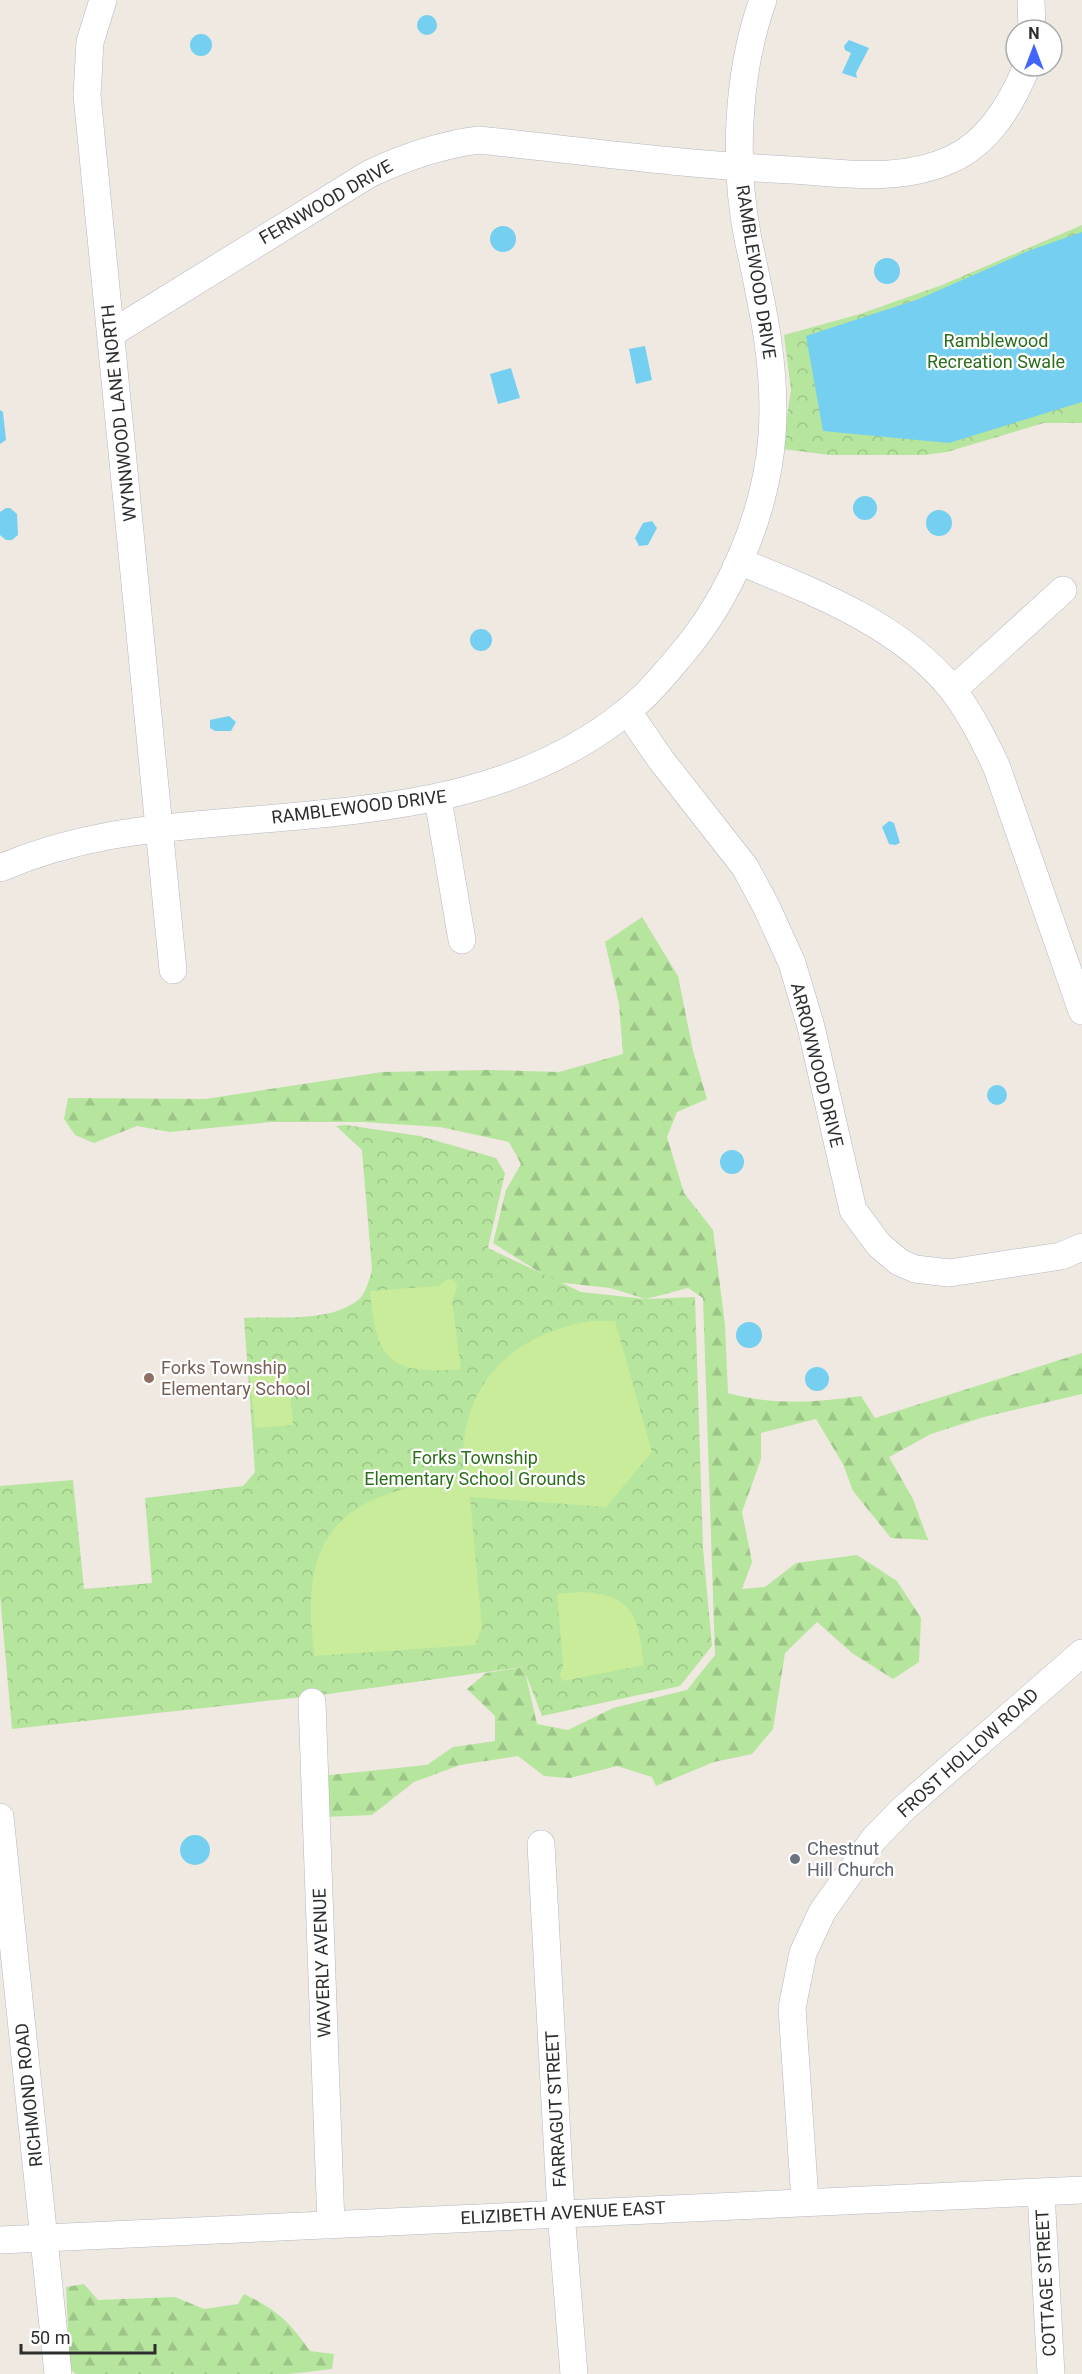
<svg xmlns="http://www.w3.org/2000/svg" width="1082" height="2374" font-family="Roboto,sans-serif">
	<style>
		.forest { fill: url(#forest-firs) }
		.park { fill: url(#park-crowns) }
		.pitch { fill: #c9ec9a }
		.water { fill: #75cff0 }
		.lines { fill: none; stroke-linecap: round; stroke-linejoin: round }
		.minor-casing { stroke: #b4b7c1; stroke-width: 28 }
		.minor { stroke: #fff; stroke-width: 27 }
		.education-dot { fill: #8d6e63; stroke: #fff; stroke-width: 2 }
		.worship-dot { fill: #6b7280; stroke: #fff; stroke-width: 2 }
		.labels { text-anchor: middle; stroke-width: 4.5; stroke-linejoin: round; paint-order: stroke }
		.street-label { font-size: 18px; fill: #2e2e2e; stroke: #fff }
		.park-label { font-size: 18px; fill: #2c6e1b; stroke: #fff }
		.education-label { font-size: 18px; fill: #785e54; stroke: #fff; text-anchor: start }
		.worship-label { font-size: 18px; fill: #5b616d; stroke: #fff; text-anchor: start }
	</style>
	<defs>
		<pattern id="forest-firs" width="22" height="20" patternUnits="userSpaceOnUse" patternTransform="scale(1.5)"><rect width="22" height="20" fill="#b6e59e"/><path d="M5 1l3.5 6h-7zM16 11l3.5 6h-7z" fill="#9dc588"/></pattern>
		<pattern id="park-crowns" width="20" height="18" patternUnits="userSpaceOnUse" patternTransform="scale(1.5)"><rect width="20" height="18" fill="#b6e59e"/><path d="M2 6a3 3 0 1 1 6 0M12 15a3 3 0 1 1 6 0" fill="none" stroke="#9dc588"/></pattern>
	</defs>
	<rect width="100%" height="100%" fill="#efe9e1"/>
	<path class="forest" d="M642,917l36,59 15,75 14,48 -30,13 -10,25 17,56 29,37 12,95 3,68c44,12 87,10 133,3l14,22 207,-65v41l-98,23 -53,17 -42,23 24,42 15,41 -37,-2 -38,-47 -10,-27 -27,-45 -55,14v26l-19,53 10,50 -10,27 23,-2 31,-24 61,-8 40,26 24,37 -2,44 -26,17 -41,-26 -35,-31 -32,31 -12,76 -21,25 -38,8 -58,24 -4,-9 -35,-11 -47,12 -26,-2 -26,-20 -58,9 -46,17 -42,33 -47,2 4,-42 98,-10 26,-18 42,-6v-25l-28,-27 19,-16 38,-6 13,57 31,6 45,-22 74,-18 28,-35 -12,-357 -15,-10 -42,11 -36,-11 -55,-6 -62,-39 13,-53 15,-26 -12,-22 -69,-15 -77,-5h-92l-101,10 -33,-6 -43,17 -19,-8 -11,-16 4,-21 137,1 177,-27 106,-2 71,2 64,-18 -4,-50 -14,-62z
		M84,2284l14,16 77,-3 29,12 34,-5 6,-10c32,15 46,28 66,57l24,3 -2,15 -43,5h-213l-6,-5 -4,-82z"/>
	<path class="park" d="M1082,225v198h-38l-97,29 -23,3h-94l-48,-6 9,-59 -7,-55 76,-21 82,-29z
		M346,1125l74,11 76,22 9,15 -17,75 93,44 65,7 49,-2 8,251 9,98 -32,40 -138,30 -19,-49 -202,28 -309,34 -12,-134v-109l73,-6 11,109 68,-6 -7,-85 98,-12 12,-14 -11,-154c35,-2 85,5 114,-18 8,-6 11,-20 14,-30l-10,-120 -26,-24z"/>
	<path class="pitch" d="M448,1279l7,2 2,6 -5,14 9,68c-71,6 -85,-8 -91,-78l69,-5z
		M591,1321h24l37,131 -46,55 -136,-10 12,130 -7,18 -161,11c-1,-17 -4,-34 -3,-51 1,-99 70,-115 153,-128 -9,-87 44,-143 127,-156z
		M287,1360l6,65 -38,3 -6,-65z
		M579,1592c55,2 59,23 65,73l-81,16 -3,-5 3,-12 -6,-70z"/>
	<path class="water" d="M417 25a10 10 0 1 1 20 0a10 10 0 1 1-20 0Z
		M190 45a11 11 0 1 1 22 0a11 11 0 1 1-22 0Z
		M849,40l20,8 -13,25 1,5 -15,-5 9,-20 -6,-3 -1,-4z
		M490 239a13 13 0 1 1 26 0a13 13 0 1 1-26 0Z
		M1082,232v170l-133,41 -126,-12 -17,-95 113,-37 109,-48z
		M874 271a13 13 0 1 1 26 0a13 13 0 1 1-26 0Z
		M645,346l7,34 -16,4 -7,-35z
		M511,368l9,30 -22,6 -8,-30z
		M0,410l3,2 3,28 -6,4z
		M853 508a12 12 0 1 1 24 0a12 12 0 1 1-24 0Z
		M6,508h4l7,6 1,21 -6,5h-6l-6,-5v-23z
		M926 523a13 13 0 1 1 26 0a13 13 0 1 1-26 0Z
		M652,521l5,7 -9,17 -9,1 -4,-8 8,-15z
		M470 640a11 11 0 1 1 22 0a11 11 0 1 1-22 0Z
		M229,716l7,6 -5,9h-16l-5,-3v-8z
		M889,821l5,2 6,20 -5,2 -6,-1 -7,-17z
		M987 1095a10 10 0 1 1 20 0a10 10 0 1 1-20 0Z
		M720 1162a12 12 0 1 1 24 0a12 12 0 1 1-24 0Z
		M736 1335a13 13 0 1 1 26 0a13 13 0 1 1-26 0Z
		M805 1379a12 12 0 1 1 24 0a12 12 0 1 1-24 0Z
		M180 1850a15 15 0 1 1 30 0a15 15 0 1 1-30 0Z"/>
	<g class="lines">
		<defs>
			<path id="minor" d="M103,0l-13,42 -3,53 86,875
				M1031,0l1,30
				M112,333l257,-159c36,-17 70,-29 110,-34 104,11 208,25 312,30 54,3 109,13 161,-11 38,-18 60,-56 75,-93
				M736,567l5,-5c73,30 160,63 211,127 18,23 33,53 45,79l85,243
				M953,690l110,-100
				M628,712l33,48 84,107 21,39 26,57 19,64 42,183 26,35 20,17 16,7 34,4 112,-17 21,-9
				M438,799l24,141
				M0,868c78,-33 145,-39 229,-46 139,-12 284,-18 397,-110 21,-16 38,-37 54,-56 51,-59 86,-143 92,-220 5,-68 -10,-132 -24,-197 -15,-75 -11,-167 15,-239
				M312,1702l19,523
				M0,1817l58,557
				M541,1844l20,368 13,162
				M1041,2193l10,181
				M805,2201l-13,-193 11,-55 19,-41 51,-72 30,-31 179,-156
				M0,2240l1082,-50"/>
		</defs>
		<use href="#minor" class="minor-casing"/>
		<use href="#minor" class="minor"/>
	</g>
	<circle class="education-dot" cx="149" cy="1378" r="6"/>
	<circle class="worship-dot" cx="795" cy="1859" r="6"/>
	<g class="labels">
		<g class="street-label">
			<text transform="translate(326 202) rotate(-30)" y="6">FERNWOOD DRIVE</text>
			<text transform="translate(756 272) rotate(81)" y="6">RAMBLEWOOD DRIVE</text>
			<text transform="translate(119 413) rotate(-96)" y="6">WYNNWOOD LANE NORTH</text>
			<text transform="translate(359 807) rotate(-7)" y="6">RAMBLEWOOD DRIVE</text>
			<text transform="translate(817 1065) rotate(76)" y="6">ARROWWOOD DRIVE</text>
			<text transform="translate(968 1753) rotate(-42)" y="6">FROST HOLLOW ROAD</text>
			<text transform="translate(322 1963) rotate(-92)" y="6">WAVERLY AVENUE</text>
			<text transform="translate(29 2095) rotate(-96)" y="6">RICHMOND ROAD</text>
			<text transform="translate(556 2109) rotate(-93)" y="6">FARRAGUT STREET</text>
			<text transform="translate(563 2213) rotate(-3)" y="6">ELIZIBETH AVENUE EAST</text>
			<text transform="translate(1046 2283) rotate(-93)" y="6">COTTAGE STREET</text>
		</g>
		<g class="park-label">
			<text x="996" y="347">Ramblewood<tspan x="996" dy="21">Recreation Swale</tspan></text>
			<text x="475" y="1464">Forks Township<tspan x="475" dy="21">Elementary School Grounds</tspan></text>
		</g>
		<g class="education-label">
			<text x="161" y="1374">Forks Township<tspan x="161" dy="21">Elementary School</tspan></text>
		</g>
		<g class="worship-label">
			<text x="807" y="1855">Chestnut<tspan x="807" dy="21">Hill Church</tspan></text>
		</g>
	</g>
	<g transform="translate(1034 48)"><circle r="28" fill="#ffffff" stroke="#ababab" stroke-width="1.5"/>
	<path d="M0-4.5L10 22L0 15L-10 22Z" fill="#4264fb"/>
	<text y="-9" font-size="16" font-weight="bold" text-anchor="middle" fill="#2e2e2e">N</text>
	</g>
	<path d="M21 2344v9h134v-9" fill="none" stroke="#2e2e2e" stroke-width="3"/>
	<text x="30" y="2344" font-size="18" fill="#2e2e2e" stroke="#ffffff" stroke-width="4.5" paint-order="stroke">50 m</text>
</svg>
